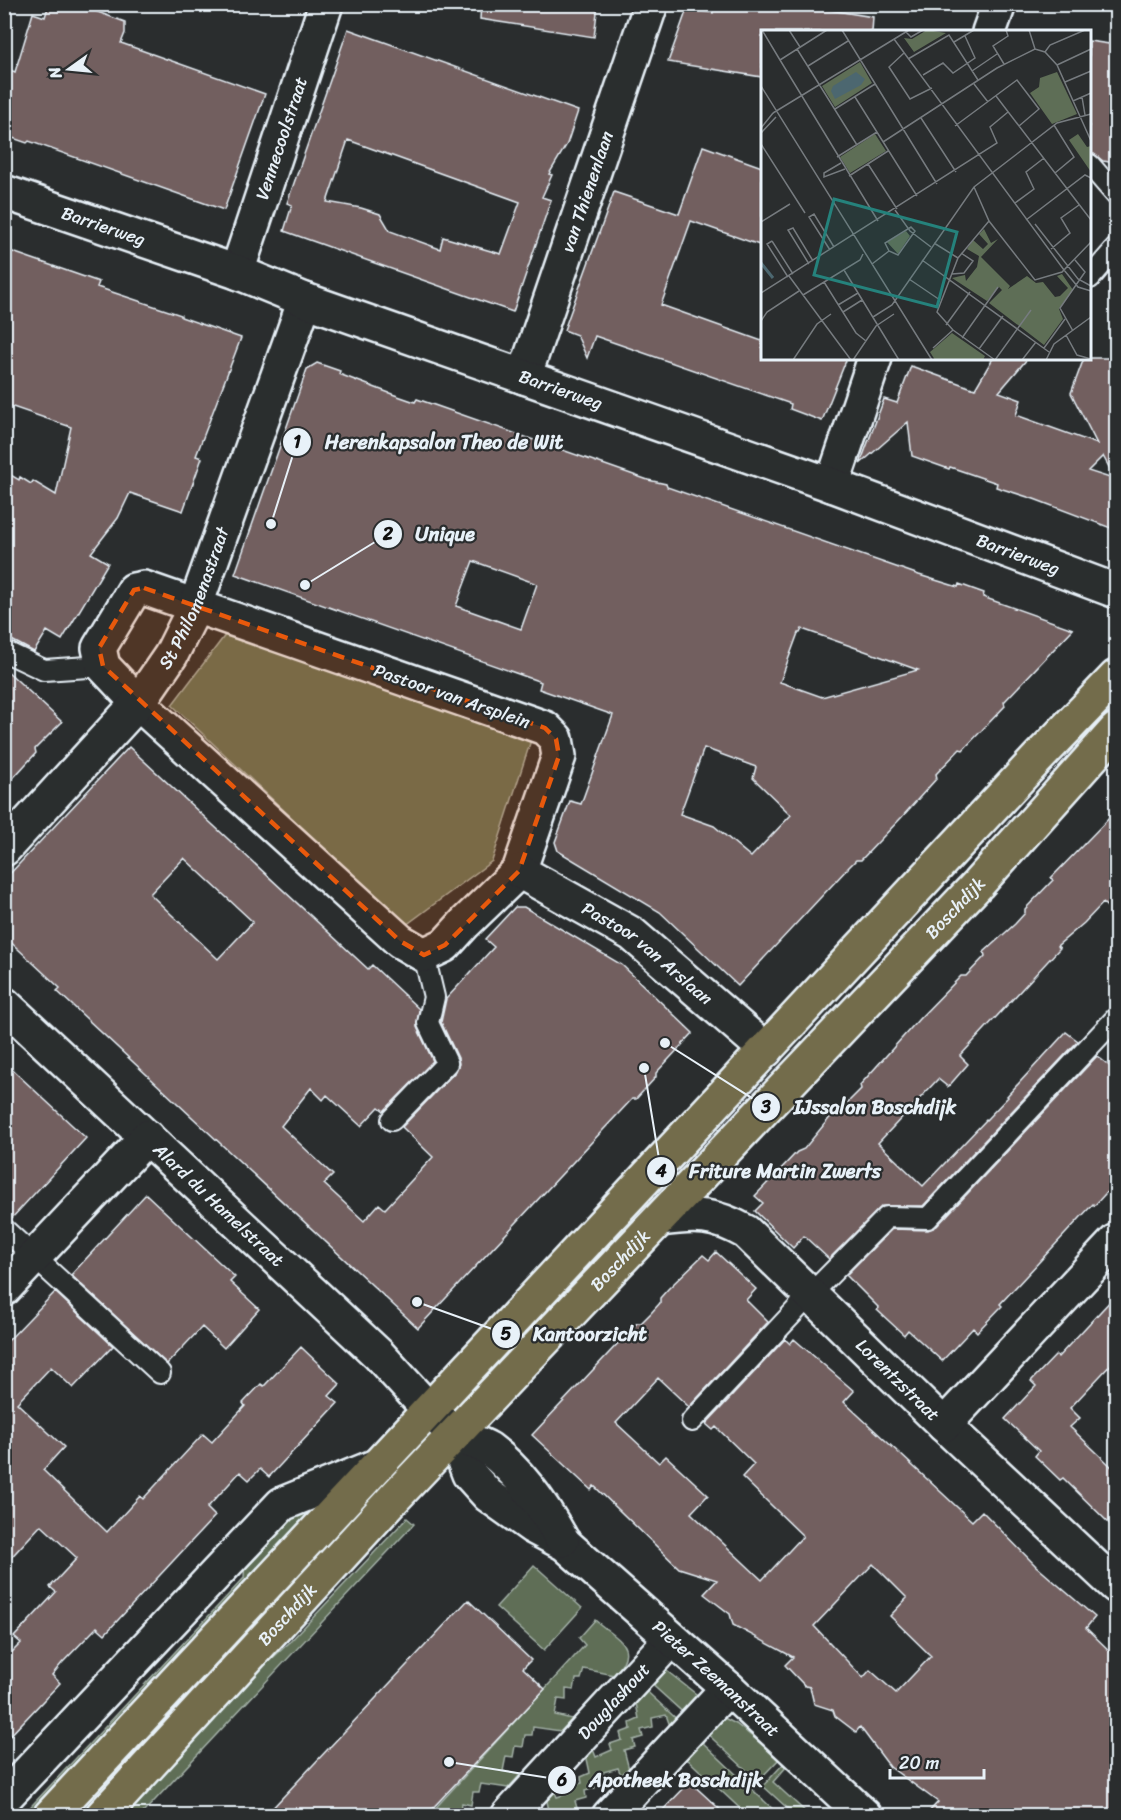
<svg xmlns="http://www.w3.org/2000/svg" width="1121" height="1820" font-family="Sriracha,sans-serif">
	<style>
		.green { fill: #5e6e56; stroke: #a3b0a7; stroke-width: 1.5 }
		.building { fill: #725f5f; stroke: #e8f1f8; stroke-width: 1.5; fill-rule: evenodd }
		.lines { fill: none; stroke-linecap: round; stroke-linejoin: round }
		.lane-casing { stroke: #e8f1f8; stroke-width: 24 }
		.street-casing { stroke: #e8f1f8; stroke-width: 38 }
		.secondary-casing { stroke: #e8f1f8; stroke-width: 38 }
		.primary-casing { stroke: #e8f1f8; stroke-width: 38 }
		.lane { stroke: #2a2d2e; stroke-width: 20 }
		.street { stroke: #2a2d2e; stroke-width: 33 }
		.secondary { stroke: #2a2d2e; stroke-width: 33 }
		.primary { stroke: #736c4b; stroke-width: 33 }
		.marked { fill: #e8590c; fill-opacity: 0.2; stroke: #e8590c; stroke-width: 4.5; stroke-dasharray: 12 8; stroke-linejoin: round }
		.labels { text-anchor: middle; stroke-width: 4.5; stroke-linejoin: round; paint-order: stroke }
		.street-label { font-size: 18px; fill: #e8f1f8; stroke: #2a2d2e }
		.inset-river { fill: none; stroke: #4c6770; stroke-width: 3 }
		.inset-road { fill: none; stroke: #767b7f; stroke-width: 1.5 }
		.view { fill: #25827c; fill-opacity: 0.15; stroke: #25827c; stroke-width: 3 }
		.inset-edge { fill: none; stroke: #e8f1f8; stroke-width: 3 }
		.leader { fill: none; stroke: #e8f1f8; stroke-width: 2 }
		.callout-dot { fill: #e8f1f8; stroke: #2a2d2e; stroke-width: 2 }
		.mark-label { font-size: 18px; text-anchor: middle; font-weight: bold; fill: #111 }
		.callout-label { font-size: 20px; text-anchor: middle; font-weight: bold; fill: #e8f1f8; stroke: #2a2d2e; stroke-width: 4.5; stroke-linejoin: round; paint-order: stroke }
	</style>
	<rect width="100%" height="100%" fill="#2a2d2e"/>
	<filter id="ink" filterUnits="userSpaceOnUse"><feTurbulence type="fractalNoise" baseFrequency=".0167" numOctaves="2"/><feDisplacementMap in="SourceGraphic" scale="12" xChannelSelector="R" yChannelSelector="G"/><feConvolveMatrix kernelMatrix="1 2 1 2 8 2 1 2 1" color-interpolation-filters="sRGB"/></filter>
	<g filter="url(#ink)">
		<path class="green" d="M226,634l306,103 -40,124 -86,64 -234,-220z
			M336,1492l-297,323 -17,1 222,-238 1,-21 44,-40z
			M407,1518l7,6 -273,291 -31,1 135,-133 44,-40z
			M534,1565l48,43 -38,42 -48,-43z
			M298,1572l-40,50 -168,193 -30,1z
			M595,1620c23,20 45,26 19,55l-30,-6 -3,10h-5l-2,11 -8,-1v11l-8,-1 -3,16 17,4 -11,12 -28,-4 -1,8h-7l-2,12 -8,-1 -2,11 -7,-1 -3,15 17,4 -12,13 -27,-4 -2,8h-6l-2,13 -9,-2 -2,12 -6,-2 -1,2h-24l156,-170 -6,-7z
			M663,1668l38,30 -13,19 -42,-38z
			M640,1685l42,39 -9,10 -7,-19 -14,3 1,9 -12,3 2,7 -10,3 2,7 -11,3 7,27 -6,7 -7,-16 -15,4 2,6 -11,3 1,7 -10,3 1,7 -11,3 4,14h-29l-6,-27 6,-7 7,16 13,-4 -2,-6 14,-4 -1,-6 9,-4 -6,-28 5,-6 7,18 16,-7 -2,-6 12,-4 -2,-7 11,-4 -1,-6 9,-4 -5,-27z
			M724,1718l12,6 44,34 -22,23 -57,-53 17,-9z
			M700,1740l79,75h-32l-62,-58z
			M785,1762l3,3 -15,17 36,33h-14l-32,-29z"/>
		<path class="building" d="M49,4h27l49,18v11l-4,10 144,51 -41,116 -195,-69 -2,2 -23,-8v-67l11,4 18,-59 12,4z
			M481,4h117l-4,33 -114,-18z
			M714,4h79l80,13 -1,15h-110v45l-94,-15 19,-53 26,4z
			M348,29l230,82 -11,33 -18,30 3,1 -10,22 9,3 -38,112 -229,-81 8,-26 -5,-2zM348,140l172,62 -19,52 -58,-17 -3,12 -50,-18 -10,-17 -19,-6 -34,-6z
			M1089,41l27,4v118l-13,-2 -9,-7 -5,-1z
			M703,146l59,21v79l-71,-25 -30,84 101,36v17h85l-25,63 -32,-12 1,-5 -196,-68 -8,22 -10,-23 -13,-5 50,-138 65,22z
			M4,249l95,33 -2,5 84,28v2l60,21 -45,118 6,2 -19,53 -53,-18 -12,25 -27,35 17,10 -46,77 -15,-9 -13,21 -30,-16v-165l15,9 1,-3 11,7 2,-3 23,14 15,-68 -67,-23z
			M993,358h35l-29,34 22,8 -5,15 81,29 -26,-51 13,-35h32v172l-82,-31 -38,-12 1,-4 -47,-16 -1,2 -37,-13 -4,-34 -48,42 24,-65 13,4 14,-37 64,23zM1103,456l13,24 -28,-9z
			M317,363l23,8 -1,3 53,20 23,8 2,-3 231,81 18,4 1,3 252,88 39,12 1,-3 25,9 -1,4 90,32 -69,73 1,4 -42,44 -3,-1 -24,25 1,4 -36,40 -40,42h-5l-7,7 -111,119 -78,-74 -102,-61 -3,-9 15,-41 11,3 32,-89 -74,-26 2,-7 -306,-108 72,-205zM473,561l64,23 -16,45 -65,-23zM802,629l77,27 39,14 -96,27 -42,-15 18,-49h2zM704,748l52,19 -3,11 38,37 -40,42 -37,-31 -34,-12z
			M4,668l58,54 -27,27 1,4 -32,35z
			M129,747l239,222 4,-4 47,44 -2,18 16,34 -49,50 -5,-4 -18,19 -34,-31 -4,5 -12,-12 -30,38 52,49 -9,9 40,37 15,-17 6,5 48,-52 -31,-30 54,-56 3,-7 -1,-6 -17,-36 5,-23 48,-52 -9,-8 30,-32h9l98,58 71,68 -37,40v4l-20,22h-4l-214,229 -361,-337 3,-3 -56,-52v-56zM184,858l69,64 -35,37 -68,-65z
			M1116,811v104l-13,-12 -19,20 -27,23 3,2 -100,108 8,8 -20,23 -10,-8 -60,64 45,43 85,-89 -1,-1 59,-64 12,9 -155,165h-41l-53,53 -25,-23 -11,12 -38,-37 8,-8 -8,-7 42,-44 7,-3 33,-40h4l20,-20 -1,-4 59,-66 42,-43h5l19,-20 -1,-4 31,-28 10,-11v-4l28,-29 -2,-2z
			M1097,1056l19,15v111l-22,24 -1,-2 -93,100 2,2 -25,26 -4,-4 -31,33 -34,-31 -4,5 -27,-25 2,-2 -33,-33 46,-46 36,1 9,-4z
			M4,1062l82,76 -75,81 -7,-2z
			M146,1194l89,83 -5,5 29,27 -35,39 -22,-21 -35,37 -96,-89z
			M716,1252l40,37 -10,11 22,22 -79,85 -31,-29 -42,45 43,40 7,-7 42,39 -17,18 71,67 41,-44 -61,-59 12,-13 -38,-37 -3,3 -7,-6 79,-85 5,5 4,-5 60,52 -10,11 83,77 45,42 10,-10 54,55 59,51 -9,11 30,29v158h-190l12,-13 -48,-35 -30,-40 -4,5 -21,-16 -2,-6 -19,-6 -4,-17 -5,-1 -20,-21 8,-8 -60,-32 -3,-11 -26,-20 13,-14 -38,-12 -85,-82 -3,4 -59,-55 105,-112h4l10,-10 9,-10v-5l8,-9 35,-34 6,5zM873,1564l34,34 -17,18 41,40 -35,37 -26,-23 -7,8 -49,-52z
			M55,1292l58,54 -40,42 -22,-21 -34,36 47,44 -21,23 64,62 33,-36 3,3 60,-65 9,8 33,-36 -2,-3 18,-19 3,2 37,-39 39,37 -11,12 9,7 -69,74 -9,-8 -11,11 -9,-8 -33,36 8,8 -110,118 -8,-7 -35,36 -10,12 8,8 -56,59v-82l17,-17 -7,-6 42,-45 -6,-5 27,-29 -36,-33 -37,40v-220z
			M1116,1295v64l-46,49 10,10 -10,9 46,44v59l-53,-52 -3,2 -25,-24 4,-5 -34,-32 31,-33 -5,-5 25,-26 2,2z
			M468,1600l63,60 -8,8 22,21 -119,126h-160z
			M690,1782l36,33h-68z"/>
		<g class="lines">
			<defs>
				<path id="lane" d="M1090,165l26,30
					M1090,278l26,-30
					M4,651l40,19 59,-4
					M392,1120l55,-57 -19,-40 6,-26 -10,-42
					M4,1229l156,144
					M692,1421l117,-125 78,-79 41,1 188,-200"/>
				<g id="street">
					<path d="M989,32l10,-28"/>
					<path id="s1" d="M237,272l89,-268"/>
					<path id="s2" d="M524,377l127,-373"/>
					<path d="M832,485l43,-127"/>
					<path d="M144,588l401,140 11,11 3,17 -40,115 -54,52 -20,22 -21,10 -24,-14 -262,-238 -35,-37 -4,-18 35,-58z"/>
					<path id="s3" d="M4,849l134,-146 33,-48 24,-48 110,-307"/>
					<path id="s4" d="M519,871l113,63 134,116"/>
					<path id="s5" d="M4,1004l375,351 50,55"/>
					<path id="s6" d="M661,1219c35,-5 53,-5 85,13l198,193 172,161"/>
					<path d="M4,1289l143,-152"/>
					<path d="M944,1425l172,-184"/>
					<path d="M4,1798l278,-294 94,-38"/>
					<path id="s7" d="M508,1816l163,-177"/>
					<path d="M609,1816l119,-128"/>
				</g>
				<g id="secondary">
					<path id="s8" d="M4,192l233,80 68,28 527,185 284,106"/>
					<path id="s9" d="M436,1416l18,19 15,39 19,21 45,32 32,17 163,144 137,128"/>
					<path d="M454,1435c11,4 25,8 35,14 31,23 55,58 73,91"/>
				</g>
				<g id="primary">
					<path d="M50,1816l987,-1057 79,-82"/>
					<path id="s10" d="M102,1816l293,-319 583,-613 138,-154"/>
				</g>
			</defs>
			<use href="#lane" class="lane-casing"/>
			<use href="#street" class="street-casing"/>
			<use href="#secondary" class="secondary-casing"/>
			<use href="#primary" class="primary-casing"/>
			<use href="#lane" class="lane"/>
			<use href="#street" class="street"/>
			<use href="#secondary" class="secondary"/>
			<use href="#primary" class="primary"/>
		</g>
	</g>
	<path class="marked" d="M144,588l401,140 11,11 3,17 -40,115 -74,74 -21,10 -24,-14 -297,-275 -4,-18 35,-58z"/>
	<g class="labels">
		<g class="street-label">
			<text dy="6" stroke="none"><textPath href="#s1" startOffset="141">Vennecoolstraat</textPath></text>
			<text dy="6" stroke="none"><textPath href="#s2" startOffset="196">van Thienenlaan</textPath></text>
			<text dy="6" stroke="none"><textPath href="#s8" startOffset="105">Barrierweg</textPath></text>
			<text dy="6" stroke="none"><textPath href="#s8" startOffset="591">Barrierweg</textPath></text>
			<text dy="6" stroke="none"><textPath href="#s8" startOffset="1077">Barrierweg</textPath></text>
			<text dy="6" stroke="none"><textPath href="#s3" startOffset="318">St Philomenastraat</textPath></text>
			<text transform="translate(452 696) rotate(19)" y="6">Pastoor van Arsplein</text>
			<text dy="6" stroke="none"><textPath href="#s10" startOffset="1246">Boschdijk</textPath></text>
			<text dy="6" stroke="none"><textPath href="#s4" startOffset="153">Pastoor van Arslaan</textPath></text>
			<text dy="6" stroke="none"><textPath href="#s5" startOffset="294">Alard du Hamelstraat</textPath></text>
			<text dy="6" stroke="none"><textPath href="#s10" startOffset="760">Boschdijk</textPath></text>
			<text dy="6" stroke="none"><textPath href="#s6" startOffset="300">Lorentzstraat</textPath></text>
			<text dy="6" stroke="none"><textPath href="#s10" startOffset="274">Boschdijk</textPath></text>
			<text dy="6" stroke="none"><textPath href="#s9" startOffset="390">Pieter Zeemanstraat</textPath></text>
			<text dy="6" stroke="none"><textPath href="#s7" startOffset="156">Douglashout</textPath></text>
		</g>
	</g>
	<g transform="translate(761 30)">
		<rect width="330" height="330" fill="#2a2d2e"/>
		<path d="M166,0l19,3 -32,19 -10,-14 8,1zM99,32l12,21 -37,24 -13,-21zM296,42l20,42 -25,10 -22,-31 9,-6 1,-9zM114,104l11,17 -36,22 -10,-16zM317,104l9,13 4,-1v26l-22,-32zM223,199l7,14 7,-4 -17,18 29,29 -2,3 19,-13 9,7 7,-1 12,15 5,-1 8,-8 -11,-12 5,-2 11,16 -14,19 4,10 -19,26 -55,-42 13,-13 -3,-3 -12,14 -35,-23 13,-3 1,6 11,-14 2,-11 -12,-7 6,-9 10,9 5,-5 -9,-10zM145,201l4,5 -12,18 -11,-12zM191,303l33,23 -2,4h-48l-5,-8z" fill="#5e6e56"/>
		<path d="M95,42l9,7 -4,6 -26,14 -4,-8 2,-5z" fill="#4c6770"/>
		<path class="inset-river" d="M0,233l12,15"/>
		<path class="inset-road" d="M1,0l18,30M28,0l11,17M81,0l95,154M268,0l6,19M145,2l5,5 12,-7M133,9l170,231 14,17 13,4M193,12l20,-12M36,19l60,96M284,22l5,-7 35,-15M143,23l-15,14 21,32 22,-11M147,29l41,-24 29,45M19,30l98,161M19,30l47,-30M243,34l-11,-18 15,-10 -2,-6M296,35l34,-16M47,36l40,-25M211,41l25,-17M162,45l20,-12 10,10 22,-15 -10,-22M304,52l26,-11M213,54l14,18M0,56l171,274M235,66l95,124M94,67l62,99M321,67l3,18M312,71l18,-8M74,79l40,-25M12,83l136,-83M160,88l35,54M293,95l20,32 -19,16M194,96l62,-46 22,29 -20,17M0,98l12,-15M0,103l15,-16M122,112l114,-74 38,-19 10,3 12,13 34,76M0,114l44,69M76,127l40,-25M80,133l-17,10v4l21,-8M107,134l29,45M88,146l39,-25M213,157l15,34 46,59 27,-8 29,-30M254,173l19,-14 -8,-17 18,-14M134,180l15,21 21,16M265,190l59,-45 6,3M228,191l-31,37 -21,54 16,18 42,30M0,192l29,-18M274,194l43,55 13,7M150,197l4,4 -17,24 -9,-4 -4,-8zM11,211l-5,3 21,33M11,211l21,33M173,213l24,15M290,219l19,-16 -9,-15 18,-13M69,220l-21,-33 5,-3 20,33M161,230l127,92M48,234l-21,-34 5,-2 20,33M111,234l17,-13M83,240l55,90M191,244l12,-1 9,-12 -12,-8M28,246l62,84M148,249l31,21M63,252l32,51 10,8M0,263l236,-150 -7,-16 18,-15M42,265l57,-35 3,-6M77,275l20,-12M82,282l19,-12M112,287l19,-12 82,-118 83,-64 34,-9M0,291l6,-9 32,-21M185,295l24,-33M312,301l-13,-23 25,-36 -10,-12M305,305l11,20 14,4M201,308l36,-51M172,318l20,-18M283,318l21,-29M218,319l24,-33M32,330l24,-36 14,-10M92,330l23,-34 18,-12M234,330l36,-50M261,330l14,-18M285,330l8,-16 37,-27"/>
		<path class="view" d="M73,169l123,33 -20,75 -123,-32z"/>
		<rect width="330" height="330" class="inset-edge"/>
	</g>
	<path class="leader" d="M271 524L297 442M305 585L388 534M665 1043L766 1107M644 1068L661 1171M417 1302L506 1334M449 1762L562 1780"/>
	<g class="callout-dot">
		<circle cx="271" cy="524" r="6"/>
		<circle cx="305" cy="585" r="6"/>
		<circle cx="665" cy="1043" r="6"/>
		<circle cx="644" cy="1068" r="6"/>
		<circle cx="417" cy="1302" r="6"/>
		<circle cx="449" cy="1762" r="6"/>
		<circle cx="297" cy="442" r="15"/>
		<circle cx="388" cy="534" r="15"/>
		<circle cx="766" cy="1107" r="15"/>
		<circle cx="661" cy="1171" r="15"/>
		<circle cx="506" cy="1334" r="15"/>
		<circle cx="562" cy="1780" r="15"/>
	</g>
	<g class="mark-label">
		<text x="297" y="448">1</text>
		<text x="388" y="540">2</text>
		<text x="766" y="1113">3</text>
		<text x="661" y="1177">4</text>
		<text x="506" y="1340">5</text>
		<text x="562" y="1786">6</text>
	</g>
	<g class="callout-label">
		<text x="444" y="449">Herenkapsalon Theo de Wit</text>
		<text x="445" y="541">Unique</text>
		<text x="875" y="1114">IJssalon Boschdijk</text>
		<text x="785" y="1178">Friture Martin Zwerts</text>
		<text x="590" y="1341">Kantoorzicht</text>
		<text x="676" y="1787">Apotheek Boschdijk</text>
	</g>
	<rect width="1121" height="1820" fill="none" stroke="#2a2d2e" stroke-width="24"/>
	<rect x="12" y="12" width="1097" height="1796" fill="none" stroke="#e8f1f8" stroke-width="2" filter="url(#ink)"/>
	<g transform="translate(69 69) rotate(255)" stroke="#2a2d2e" stroke-width="4.5" paint-order="stroke">
	<path d="M0-4.5L10 22L0 15L-10 22Z" fill="#e8f1f8"/>
	<text y="-9" font-size="16" font-weight="bold" text-anchor="middle" fill="#e8f1f8">N</text>
	</g>
	<path d="M890 1769v9h94v-9" fill="none" stroke="#e8f1f8" stroke-width="3"/>
	<text x="899" y="1769" font-size="18" fill="#e8f1f8" stroke="#2a2d2e" stroke-width="4.5" paint-order="stroke">20 m</text>
</svg>
